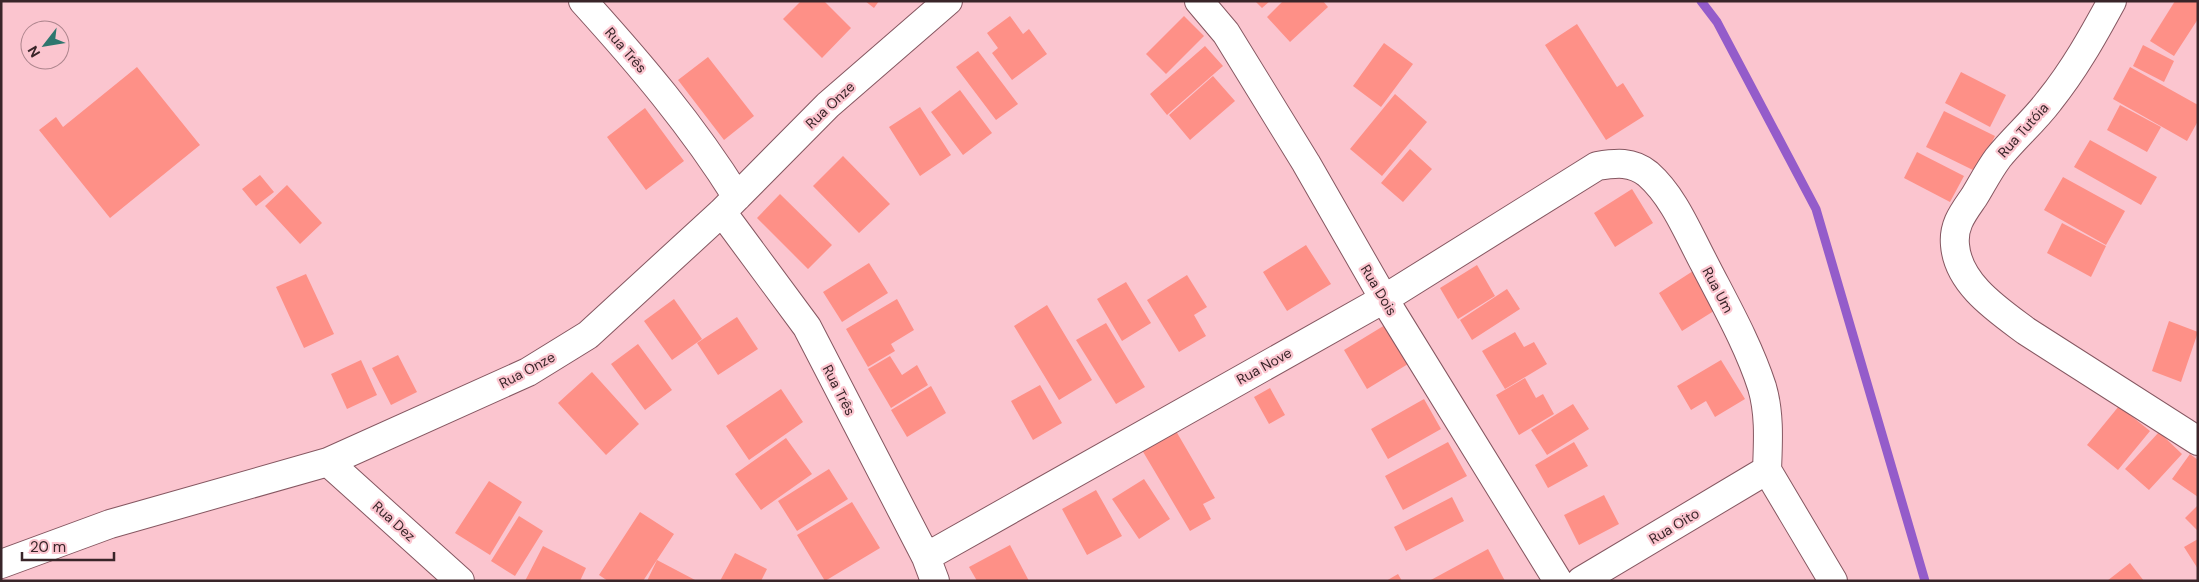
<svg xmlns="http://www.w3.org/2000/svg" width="2199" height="582" font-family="'DM Sans',sans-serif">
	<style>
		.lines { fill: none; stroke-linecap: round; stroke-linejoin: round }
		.stream { stroke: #945cca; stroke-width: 9 }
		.building { fill: #fe9087 }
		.minor-casing { stroke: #855761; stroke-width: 30 }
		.minor { stroke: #fff; stroke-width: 28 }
		.labels { text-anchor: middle; stroke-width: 4.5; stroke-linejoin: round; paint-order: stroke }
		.street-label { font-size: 14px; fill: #392529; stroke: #fbc5cf }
	</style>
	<rect width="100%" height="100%" fill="#fbc5cf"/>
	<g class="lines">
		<path class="stream" d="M1701,1l16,21 99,187 109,372"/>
	</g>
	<path class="building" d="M801,1h23l27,27 -29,30 -39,-39z
		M865,1h14l-5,7z
		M1255,1h15l-8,7z
		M1283,1h40l5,6 -38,35 -23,-25z
		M2175,1h23v18l-24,37 -24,-15z
		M1010,16l13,18 6,-5 18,25 -35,26 -20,-27 6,-5 -11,-15z
		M1184,16l20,20 -38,38 -20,-20z
		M1577,24l40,63 6,-4 21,33 -38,24 -61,-95z
		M1384,43l29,21 -32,43 -28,-21z
		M2143,45l31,16 -10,21 -31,-16z
		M1205,46l18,20 -56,49 -17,-21z
		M978,51l40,53 -22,16 -40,-53z
		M708,57l46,59 -30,24 -46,-60z
		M137,67l63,78 -90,73 -71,-88 17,-13 7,10z
		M2130,67l68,38v16l-11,20 -74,-42z
		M1961,72l45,23 -16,32 -45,-24z
		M1213,76l22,25 -45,39 -21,-25z
		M960,90l32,43 -29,22 -32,-43z
		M1395,94l32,28 -45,54 -32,-27z
		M2120,105l41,22 -14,25 -40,-22z
		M920,107l31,48 -31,21 -31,-49z
		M645,108l39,53 -38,29 -39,-53z
		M1944,111l51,25 -18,36 -51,-25z
		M2090,140l67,37 -16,28 -67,-38z
		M1410,149l22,20 -29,33 -22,-19z
		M1917,152l47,24 -14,26 -46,-24z
		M843,156l47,48 -31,29 -46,-47z
		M260,175l14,17 -18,14 -14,-17z
		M2063,177l62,34 -19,34 -62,-35z
		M287,185l35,38 -22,21 -35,-38z
		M1632,189l21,34 -38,24 -21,-34z
		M780,194l52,51 -24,24 -51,-51z
		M2062,223l44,23 -15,31 -44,-24z
		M1306,245l25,39 -44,27 -24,-39z
		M869,263l19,30 -46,29 -19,-30z
		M1477,265l18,31 -37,23 -18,-31z
		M1693,271l24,38 -35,22 -23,-38z
		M306,274l28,60 -30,14 -28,-61z
		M1187,275l20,32 -13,8 12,21 -27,16 -32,-52z
		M1126,282l25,41 -29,18 -25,-42z
		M1507,289l13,20 -48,31 -12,-20z
		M674,299l28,40 -30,21 -28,-39z
		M897,299l17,31 -23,14 4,7 -27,16 -22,-38z
		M1047,305l45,75 -33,20 -45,-74z
		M737,317l21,32 -40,26 -21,-32z
		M2169,321l29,11 -17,50 -29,-11z
		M1106,323l39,64 -29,17 -40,-64z
		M1385,325l23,39 -41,25 -23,-39z
		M1515,332l9,15 10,-5 13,22 -42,25 -23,-38z
		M638,344l34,46 -27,20 -34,-46z
		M398,355l19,37 -26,13 -19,-37z
		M890,356l12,19 15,-10 11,20 -37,23 -23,-39z
		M361,360l16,35 -30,14 -16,-35z
		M1721,360l24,39 -30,18 -9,-16 -15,9 -14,-24z
		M592,372l47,52 -33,31 -48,-52z
		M1525,378l11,20 7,-4 11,20 -35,21 -23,-40z
		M1040,385l22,38 -29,17 -22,-39z
		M931,386l15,27 -39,24 -16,-27z
		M1270,388l15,27 -16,9 -15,-27z
		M781,389l22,33 -54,38 -23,-34z
		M1424,399l17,30 -53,30 -17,-30z
		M1573,404l16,25 -42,26 -16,-25z
		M2119,406l31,25 -32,39 -31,-25z
		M1176,431l39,67 -12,6 8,15 -21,12 -48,-81z
		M2159,432l23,22 -33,36 -24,-21z
		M786,438l26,36 -51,36 -26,-36z
		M1448,442l19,34 -64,34 -18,-34z
		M1574,442l14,24 -40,22 -13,-23z
		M2190,454l8,6v37l-26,-18z
		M829,469l19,30 -51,32 -19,-30z
		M1144,479l26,40 -31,20 -27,-40z
		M489,481l33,21 -32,53 -35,-22z
		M1096,490l26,46 -35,19 -25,-46z
		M1604,495l15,29 -40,21 -15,-30z
		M1452,497l12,24 -58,30 -12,-24z
		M852,502l28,46 -55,33 -28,-46z
		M2198,505v26l-13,-13z
		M640,512l34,22 -31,47h-35l-9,-6z
		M519,516l24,15 -28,45 -24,-15z
		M2198,539v30l-14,-22z
		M1010,545l19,36h-52l-8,-14z
		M543,546l43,22 -6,13h-55z
		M1488,549l17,32h-76z
		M735,553l32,16 -6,12h-41z
		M657,560l40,21h-50z
		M2130,563l14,18h-37z
		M1398,574l4,7h-16z"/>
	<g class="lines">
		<defs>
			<path id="minor" d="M583,1c57,63 109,124 154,196
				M1199,1l27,32 80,130 78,136 174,282
				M2112,1c-19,35 -38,69 -63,100 -15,20 -35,37 -51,57 -9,12 -16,26 -24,39 -11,16 -21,28 -19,48 3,39 43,65 71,86l172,110
				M722,212l85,115 119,230 9,24
				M328,462l132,119
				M1767,470l66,111
				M926,557l458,-258 213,-133c19,-3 35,-5 51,8 26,23 40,59 56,89 21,41 44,81 58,124 8,27 6,56 5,83
				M1,564l109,-40 218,-62 200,-90 60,-37 134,-123 106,-107 120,-104
				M1581,581l186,-111"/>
		</defs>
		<use href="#minor" class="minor-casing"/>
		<use href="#minor" class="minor"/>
	</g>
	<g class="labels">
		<g class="street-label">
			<text transform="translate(626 50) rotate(49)" y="5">Rua Três</text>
			<text transform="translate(830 105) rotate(-43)" y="5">Rua Onze</text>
			<text transform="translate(2023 130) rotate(-48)" y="5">Rua Tutóia</text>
			<text transform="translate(1379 290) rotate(59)" y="5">Rua Dois</text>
			<text transform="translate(1718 290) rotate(62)" y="5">Rua Um</text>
			<text transform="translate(1264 366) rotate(-29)" y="5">Rua Nove</text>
			<text transform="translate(527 370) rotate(-28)" y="5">Rua Onze</text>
			<text transform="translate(839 390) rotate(63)" y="5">Rua Três</text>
			<text transform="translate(394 521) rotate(42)" y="5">Rua Dez</text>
			<text transform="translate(1674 526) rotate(-31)" y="5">Rua Oito</text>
		</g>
	</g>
	<rect width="2199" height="582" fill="none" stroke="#392529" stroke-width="5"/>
	<g transform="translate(45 45) rotate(239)"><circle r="24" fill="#fbc5cf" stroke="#ad858d"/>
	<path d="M0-4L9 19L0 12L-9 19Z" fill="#2e766e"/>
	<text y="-8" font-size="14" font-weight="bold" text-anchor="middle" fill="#392529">N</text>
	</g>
	<path d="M22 552v8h92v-8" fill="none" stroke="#392529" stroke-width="2.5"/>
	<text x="30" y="552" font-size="15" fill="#392529" stroke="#fbc5cf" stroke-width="4" paint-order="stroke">20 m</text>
</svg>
